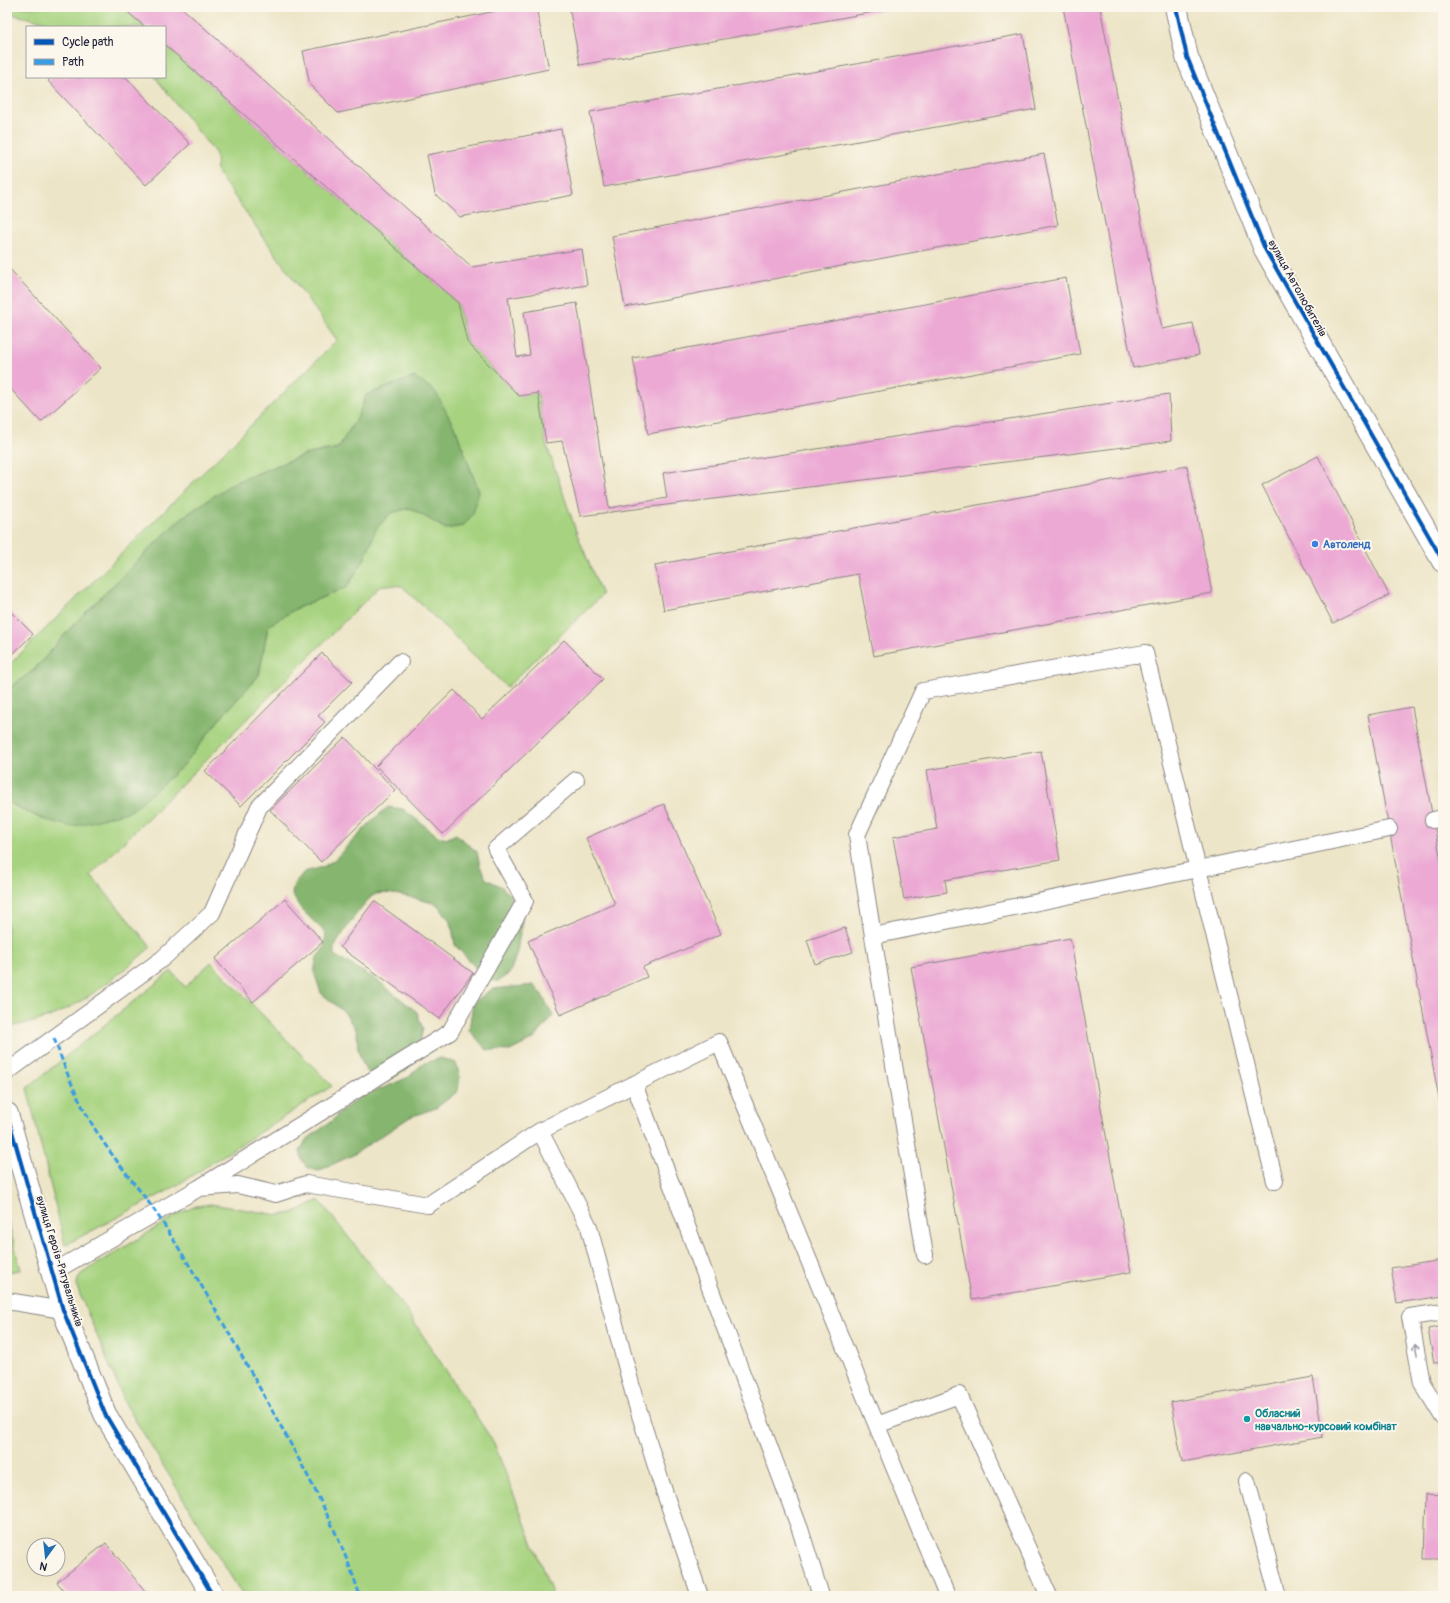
<svg xmlns="http://www.w3.org/2000/svg" width="1450" height="1603" font-family="Pangolin,sans-serif">
	<style>
		.green { fill: #a7d380; stroke: #647a5e }
		.forest { fill: #85b56e; stroke: #546c54 }
		.building { fill: #eca9d4 }
		.lines { fill: none; stroke-linecap: round; stroke-linejoin: round }
		.lane-casing { stroke: #888481; stroke-width: 18 }
		.street-casing { stroke: #888481; stroke-width: 24 }
		.secondary-casing { stroke: #888481; stroke-width: 24 }
		.lane { stroke: #fff; stroke-width: 16 }
		.street { stroke: #fff; stroke-width: 22 }
		.secondary { stroke: #fff; stroke-width: 22 }
		.quiet { stroke: #3c9ce2; stroke-width: 3; stroke-dasharray: 6 3; stroke-linecap: butt }
		.cycleway-casing { stroke: #fbf7ec; stroke-width: 6 }
		.cycleway { stroke: #0057b8; stroke-width: 4 }
		.oneway { stroke: #9c9ca7 }
		.shop-dot { fill: #3f7fe0; stroke: #fbf7ec; stroke-width: 1.5 }
		.culture-dot { fill: #0f9aa8; stroke: #fbf7ec; stroke-width: 1.5 }
		.labels { text-anchor: middle; stroke-width: 4; stroke-linejoin: round; paint-order: stroke }
		.street-label { font-size: 11px; fill: #22223b; stroke: #fbf7ec }
		.shop-label { font-size: 11px; font-weight: bold; fill: #366cbe; stroke: #fbf7ec; text-anchor: start }
		.culture-label { font-size: 11px; font-weight: bold; fill: #0d838f; stroke: #fbf7ec; text-anchor: start }
	</style>
	<rect width="100%" height="100%" fill="#fbf7ec"/>
	<filter id="ink" filterUnits="userSpaceOnUse"><feTurbulence type="fractalNoise" baseFrequency=".025" numOctaves="2"/><feDisplacementMap in="SourceGraphic" scale="8" xChannelSelector="R" yChannelSelector="G"/><feConvolveMatrix kernelMatrix="1 2 1 2 8 2 1 2 1" color-interpolation-filters="sRGB"/></filter>
	<filter id="wash" filterUnits="userSpaceOnUse"><feTurbulence type="fractalNoise" baseFrequency=".012" numOctaves="4" result="noise"/><feDisplacementMap in="SourceGraphic" scale="16" xChannelSelector="R" yChannelSelector="G"/><feGaussianBlur stdDeviation="0.9" result="paint"/><feColorMatrix in="noise" values="0 0 0 0 0 0 0 0 0 0 0 0 0 0 0 0 0 1.4 0 .05"/><feComposite in="paint" operator="in"/></filter>
	<g filter="url(#wash)">
		<rect width="100%" height="100%" fill="#ede5c7"/>
		<path class="green" d="M7,7h115l23,20h-78l-60,-14z
			M165,45l293,258 9,39 52,54 19,-3 8,50 31,91 25,61 -95,92 -105,-101 -21,-1 -290,290 60,72c-28,24 -59,51 -93,66 -16,8 -34,11 -51,14v-225l35,17 141,-53 35,-45 41,-46 9,-49 27,-17 52,-22 18,-29 10,-29 16,-16 19,-5 36,21 33,-37 -23,-62 -42,-53 -47,18 -9,21 -20,32 -34,7 -71,28 -53,36 -106,105 -39,45 -28,21v-23l330,-327 -120,-168 -1,-18 -61,-77h10z
			M211,962l121,124 -161,103 -106,56 -38,-157 144,-117 14,16z
			M319,1200l85,107 90,136 59,153h-310l-117,-191 -48,-115c-2,-6 -1,-10 3,-16l99,-61 16,-7 15,-2 67,11 15,-2z
			M7,1218l14,52 -14,2z"/>
		<path class="forest" d="M414,377l21,14 21,39 23,62 -6,22 -10,12 -17,3 -36,-21 -19,5 -15,16 -11,29 -18,29 -52,22 -27,17 -9,49 -41,46 -35,45 -52,45 -59,16 -30,-8 -35,-17v-112l28,-21 39,-45 106,-105 53,-36 71,-28 34,-7 20,-32 8,-21z
			M388,807l15,2 35,27 8,3 10,-5 21,18 3,14 6,13 16,8 10,11 10,23 -5,31 -7,21 -12,8 -11,-1 -32,-35 -4,-23 -14,-18c-13,-3 -48,-14 -61,-10 -10,3 -36,43 -42,54v7l43,25 40,32 6,17 -3,13 -14,28 -17,10 -18,-4 -7,-9 -6,-17 -1,-18 -12,-19 -24,-20 -7,-21 3,-15 7,-9 2,-15 -25,-24 -9,-15 2,-10 10,-12 19,-5 11,-7 38,-39z
			M534,985l7,8 12,23 -19,23 -24,12 -23,-1 -18,-20 4,-27 19,-14z
			M441,1058l15,5 4,14 -2,14 -22,17 -26,9 -57,38 -35,16 -10,-3 -6,-8 -2,-9 6,-11 27,-20 7,-8 23,-17 20,-7 26,-11 13,-13z"/>
		<g id="blocks">
			<path class="building" d="M122,7h59l291,260 110,-18 5,36 -79,13 9,59 13,-2 -6,-43 53,-9 32,205 58,-10 -4,-25 506,-79 2,47 -591,75 -18,-75 -16,2 -8,-50 -19,3 -52,-54 -9,-39 -293,-258v-18h-20z
				M515,7h21l13,62 -211,44 -28,-28 -7,-34z
				M569,7h327v1l-316,57z
				M1063,7h37l62,322 31,-6 6,32 -66,13z
				M1023,34l13,75 -432,78 -14,-75z
				M52,77h74l64,67 -44,41 -98,-104z
				M561,129l12,66 -113,22 -25,-23 -8,-39z
				M1044,154l14,71 -433,82 -13,-71z
				M7,266l94,102 -60,54 -34,-37z
				M1066,278l14,76 -432,80 -15,-76z
				M1318,456l71,139 -56,28 -71,-138z
				M1187,466l25,127 -338,63 -16,-82 -194,36 -9,-45z
				M10,611l23,23 -26,26v-46z
				M564,640l39,39 -160,155 -67,-68 78,-76 28,29z
				M322,653l30,29 -34,34 7,6 -84,84 -36,-35z
				M1412,707l31,165 -1,243 -74,-400z
				M345,737l50,53 -74,72 -51,-52z
				M1041,751l19,109 -115,20 2,12 -43,7 -11,-62 44,-8 -10,-59z
				M664,804l57,130 -78,33 4,10 -87,38 -32,-74 87,-37 -29,-66z
				M285,899l38,43 -70,60 -38,-43z
				M374,901l99,72 -34,46 -99,-72z
				M845,928l8,24 -38,12 -8,-24z
				M1070,938l61,334 -159,28 -61,-333z
				M1443,1260v36l-46,7 -6,-35z
				M1443,1326v36l-9,1 -6,-34z
				M1313,1377l10,60 -141,25 -11,-60z
				M1426,1494l17,1v64h-19z
				M106,1543l43,53h-81l-11,-14z"/>
		</g>
	</g>
	<g filter="url(#ink)">
		<use href="#blocks" fill-opacity="0" stroke="#888481" stroke-width="1"/>
		<g class="lines">
			<defs>
				<path id="lane" d="M1433,820l10,-2
					M873,936l-16,-101 66,-144 222,-38 53,216 -325,67 52,319
					M7,1072l155,-113 50,-46 47,-106 141,-145
					M634,1084l166,445 21,67
					M540,1131l179,-89 228,554
					M1275,1181l-77,-312 191,-40
					M199,1188l39,-3 38,9 30,-10 122,21 112,-74 49,96 46,172 25,80 40,117
					M53,1272l146,-84 251,-156 75,-131 -29,-52 80,-69
					M7,1301l56,9
					M1443,1312l-33,5 12,66 21,34
					M877,1425l82,-30 90,201
					M1247,1481l31,115"/>
				<path id="street" d="M1176,7l11,50 78,192 178,312"/>
				<path id="secondary" d="M7,1114l56,196 42,104 108,182"/>
			</defs>
			<use href="#lane" class="lane-casing"/>
			<use href="#street" class="street-casing"/>
			<use href="#secondary" class="secondary-casing"/>
			<use href="#lane" class="lane"/>
			<use href="#street" class="street"/>
			<use href="#secondary" class="secondary"/>
			<path class="quiet" d="M54,1038c11,31 23,62 41,91 18,30 42,56 62,85 38,58 72,119 106,180 36,65 74,131 97,202"/>
			<defs>
				<path id="cycleway" d="M1176,7l11,50 78,192 178,312
					M7,1114l56,196 42,104 108,182"/>
			</defs>
			<use href="#cycleway" class="cycleway-casing"/>
			<use href="#cycleway" class="cycleway"/>
		</g>
		<defs><path id="oneway-shaft" d="M-6 0H5M1.5-3L5.5 0L1.5 3" fill="none" stroke-width="1.6" stroke-linecap="round" stroke-linejoin="round"/></defs>
		<use class="oneway" href="#oneway-shaft" transform="translate(1416 1350) rotate(-101)"/>
	</g>
	<circle class="shop-dot" cx="1315" cy="544" r="4"/>
	<circle class="culture-dot" cx="1247" cy="1419" r="4"/>
	<g class="labels">
		<g class="street-label">
			<text transform="translate(1298 288) rotate(61)" y="4">вулиця Автолюбителів</text>
			<text transform="translate(60 1261) rotate(73)" y="4">вулиця Героїв-Рятувальників</text>
		</g>
		<g class="shop-label">
			<text x="1323" y="548">Автоленд</text>
		</g>
		<g class="culture-label">
			<text x="1255" y="1417">Обласний<tspan x="1255" dy="13">навчально-курсовий комбінат</tspan></text>
		</g>
	</g>
	<rect width="1450" height="1603" fill="none" stroke="#fbf7ec" stroke-width="24"/>
	<rect x="26" y="26" width="140" height="52" fill="#fbf7ec" stroke="#a4a2a5"/>
	<rect x="34" y="39" width="20" height="6" fill="#0057b8" stroke="#a4a2a5"/>
	<text x="62" y="46" font-size="12" fill="#22223b">Cycle path</text>
	<rect x="34" y="59" width="20" height="6" fill="#3c9ce2" stroke="#a4a2a5"/>
	<text x="62" y="66" font-size="12" fill="#22223b">Path</text>
	<g transform="translate(46 1557) rotate(195)"><circle r="19" fill="#fbf7ec" stroke="#a4a2a5"/>
	<path d="M0-3L7 15L0 10L-7 15Z" fill="#1f6fb2"/>
	<text y="-6" font-size="11" font-weight="bold" text-anchor="middle" fill="#22223b">N</text>
	</g>
</svg>
